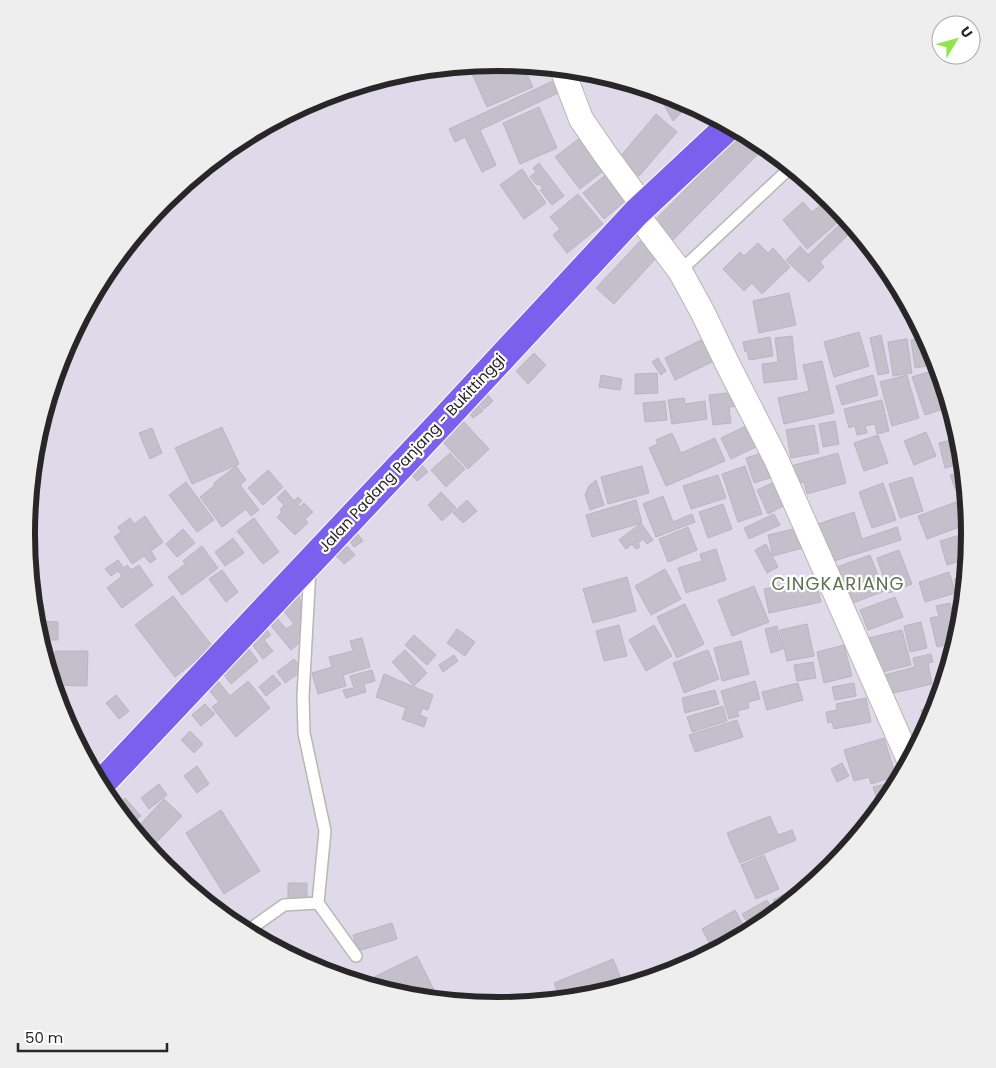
<svg xmlns="http://www.w3.org/2000/svg" width="996" height="1068" font-family="Poppins,sans-serif">
	<style>
		.building { fill: #c3bfcb; stroke: #bab4c3 }
		.lines { fill: none; stroke-linecap: round; stroke-linejoin: round }
		.lane-casing { stroke: #b4baae; stroke-width: 14 }
		.street-casing { stroke: #b4baae; stroke-width: 26 }
		.highway-casing { stroke: #fff; stroke-width: 30 }
		.lane { stroke: #fff; stroke-width: 11 }
		.street { stroke: #fff; stroke-width: 24 }
		.highway { stroke: #7961ed; stroke-width: 28 }
		.labels { text-anchor: middle; stroke-width: 4.5; stroke-linejoin: round; paint-order: stroke }
		.street-label { font-size: 15px; fill: #272727; stroke: #fff }
		.quarter-label { font-size: 18px; letter-spacing: 1px; fill: #5e734d; stroke: #fff }
		.rim { fill: none; stroke: #272727; stroke-width: 6 }
	</style>
	<rect width="100%" height="100%" fill="#dfdae9"/>
	<path class="building" d="M498,62l25,3 10,22 -46,20 -17,-38 11,-5z
		M553,81l5,12 -78,37 16,35 -14,7 -17,-35 -10,5 -6,-13z
		M657,92l22,6 11,6 -17,17z
		M539,107l18,41 -37,16 -17,-41z
		M656,114l21,18 -38,44 -20,-18z
		M742,132l24,14 -94,95 -19,-19z
		M581,137l25,32 -26,20 -25,-32z
		M539,163l25,33 -12,9 -12,-15 3,-1 -4,-5 -2,1 -7,-8 6,-5 -3,-4z
		M522,169l24,34 -22,16 -24,-34z
		M608,173l21,25 -25,21 -21,-26z
		M578,194l25,30 -36,29 -14,-18 7,-6 -10,-12z
		M803,202l9,10 9,-7 16,18 -30,26 -24,-29z
		M846,218l16,20 -5,5 -8,-9 -29,28 4,5 -15,15 -23,-22 14,-14 8,9z
		M640,241l17,16 -43,47 -18,-16z
		M758,243l10,10 5,-5 17,19 -28,27 -10,-11 -8,8 -21,-22 17,-17 4,4z
		M789,293l7,32 -37,8 -6,-32z
		M859,332l10,34 -35,11 -10,-35z
		M881,335l8,38 -11,2 -8,-37z
		M792,336l5,43 -33,4 -2,-19 16,-2 -3,-24z
		M770,337l3,19 -24,4 -2,-9 -2,1 -2,-10z
		M926,338l5,11 2,16 -18,3 -4,-28z
		M703,339l11,22 -39,19 -10,-22z
		M907,339l5,34 -19,3 -5,-34z
		M534,353l12,12 -18,19 -12,-13z
		M658,358l8,13 -5,4 -9,-13z
		M822,361l12,52 -50,11 -6,-26 31,-7 -6,-26z
		M938,369l12,38 -25,8 -13,-38z
		M657,373l1,20 -23,1v-20z
		M601,375l21,4 -2,11 -21,-3z
		M873,375l5,20 -36,10 -6,-19z
		M907,375l12,43 -27,8 -12,-44z
		M485,392l8,9 -9,8 -8,-9z
		M737,392l2,14 -10,1 2,16 -18,2 -4,-30z
		M684,398l1,6 20,-3 2,18 -35,5 -4,-24z
		M882,400l7,31 -12,3 -2,-10 -10,2 2,7 -10,2 -2,-9 -6,2 -5,-19z
		M665,401l2,19 -22,2 -2,-19z
		M476,402l7,9 -10,7 -7,-9z
		M462,420l27,29 -21,20 -27,-29z
		M835,421l4,23 -16,3 -4,-23z
		M750,424l10,21 -29,14 -10,-21z
		M814,425l5,28 -28,5 -5,-28z
		M222,427l17,37 -47,20 -17,-36z
		M152,428l10,25 -12,6 -11,-26z
		M926,432l10,24 -22,9 -10,-24z
		M672,433l9,20 34,-15 10,23 -59,25 -17,-38 9,-4 -2,-4z
		M878,435l10,28 -24,8 -10,-28z
		M959,438l4,25 -18,5 -6,-25z
		M765,452l8,25 -19,6 -8,-25z
		M450,453l15,16 -19,18 -15,-17z
		M838,453l8,30 -39,11 -3,-12 -8,2 -5,-18z
		M419,462l9,10 -11,9 -8,-10z
		M236,466l10,14 -6,5 19,25 -8,6 -5,-7 -24,18 -22,-30 15,-12 -1,-2z
		M642,466l7,27 -41,11 -7,-27z
		M745,466l17,48 -24,8 -16,-48z
		M268,470l15,17 -20,18 -15,-17z
		M964,471l2,22 -8,3 -8,-21z
		M718,475l8,23 -35,11 -8,-23z
		M912,477l11,34 -23,7 -11,-34z
		M596,480l8,25 -14,5 -5,-15 4,-9z
		M776,481l11,23 -19,10 -11,-24z
		M186,482l28,38 -17,12 -28,-37z
		M883,483l13,37 -24,8 -13,-36z
		M285,490l9,11 4,-4 4,4 -4,3 2,3 4,-4 9,9 -8,7 3,4 -13,12 -18,-18 5,-5 -2,-2 4,-5 -7,-7z
		M441,492l15,16 -14,13 -14,-16z
		M663,496l10,26 19,-8 3,8 -39,15 -13,-33z
		M467,500l10,11 -14,12 -10,-10z
		M636,500l6,23 -50,14 -6,-22z
		M956,502l9,23 -38,14 -9,-23z
		M723,504l9,25 -24,9 -9,-26z
		M854,512l8,27 35,-12 4,13 -70,22 -13,-38z
		M774,514l6,11 -31,14 -5,-11z
		M145,516l18,26 -12,9 5,8 -6,4 -6,-7 -12,8 -18,-27 7,-5 -3,-5 12,-9 4,6z
		M254,518l25,34 -16,12 -26,-33z
		M641,523l12,17 -6,4 -4,-5 -5,4 2,4 -4,2 -4,-5 -6,5 -7,-9z
		M688,527l9,23 -29,12 -9,-23z
		M798,528l5,20 -30,8 -5,-21z
		M183,529l12,14 -18,14 -11,-13z
		M357,533l6,8 -9,6 -6,-8z
		M963,534l5,17 -1,8 -20,6 -7,-24z
		M233,538l11,15 -19,13 -10,-14z
		M766,544l12,23 -11,6 -12,-23z
		M202,546l16,22 -36,27 -14,-18 17,-13 -2,-3z
		M347,546l8,9 -11,9 -8,-8z
		M716,549l10,31 -40,13 -8,-25 24,-7 -2,-7z
		M899,550l13,34 -23,9 -12,-35z
		M870,555l14,36 -36,14 -14,-37z
		M118,560l6,8 3,-3 4,5 8,-5 14,20 -31,23 -15,-20 15,-12 -4,-5 -7,5 -6,-7z
		M665,569l16,30 -30,16 -16,-29z
		M222,570l16,22 -12,10 -17,-23z
		M949,572l7,21 -31,9 -6,-20z
		M966,575l-3,28 -9,-24z
		M627,577l9,34 -43,12 -10,-34z
		M815,578l6,24 -52,11 -5,-24z
		M754,586l15,36 -37,14 -14,-36z
		M299,594l6,44 -14,12 -22,-27 7,-6 10,12 8,-5 -13,-16z
		M173,596l40,51 -38,30 -40,-52z
		M895,597l8,20 -35,13 -8,-20z
		M950,603l8,32 -2,8 -19,4 -7,-29 9,-2 -3,-10z
		M685,604l19,40 -27,14 -20,-41z
		M44,621l14,1v18h-13z
		M921,622l6,26 -17,4 -6,-26z
		M807,624l7,32 -27,5 -7,-31z
		M619,625l8,31 -23,5 -8,-30z
		M654,625l18,31 -26,15 -17,-31z
		M777,626l6,23 -12,4 -6,-24z
		M457,629l18,13 -10,14 -18,-13z
		M267,630l4,5 -7,5 9,11 -10,8 -12,-16z
		M902,630l9,35 -33,8 -9,-35z
		M414,635l22,20 -9,10 -22,-20z
		M362,638l8,29 -27,8 3,11 -28,8 -6,-21 20,-6 -3,-10 24,-6 -3,-10z
		M741,641l8,33 -27,7 -8,-33z
		M844,645l8,31 -28,7 -7,-31z
		M248,648l10,13 -27,23 -10,-13z
		M405,650l22,23 -13,13 -22,-24z
		M708,650l11,29 -35,14 -11,-30z
		M55,651h33l-1,35 -33,-1z
		M931,654l2,8 -5,1 4,21 -43,10 -5,-19 31,-8 -2,-9z
		M454,655l4,6 -15,11 -4,-7z
		M294,659l9,11 -18,13 -8,-11z
		M950,661l-5,17 -3,-15z
		M813,662l3,16 -19,3 -3,-16z
		M372,670l3,11 -11,3 2,8 -20,6 -3,-8 11,-2 -4,-12z
		M384,674l49,21 -5,15 -6,-2 -2,7 7,3 -3,9 -22,-8 4,-11 -30,-11z
		M273,675l8,9 -15,12 -7,-9z
		M218,681l12,15 18,-15 22,27 -34,29 -24,-30 7,-5 -11,-13z
		M755,681l5,18 -12,3 1,6 -12,3 2,5 -10,3 -8,-28z
		M798,683l5,17 -36,10 -5,-18z
		M854,683l2,13 -21,4 -3,-13z
		M715,690l4,14 -34,9 -3,-15z
		M116,695l13,16 -10,8 -13,-16z
		M866,698l5,24 -37,7 -2,-7 -4,1 -2,-11 11,-2 -1,-6z
		M205,704l10,10 -14,12 -9,-11z
		M937,705l-3,10 -7,12 -6,-17z
		M723,706l4,15 -35,11 -5,-15z
		M737,720l6,17 -48,15 -6,-17z
		M190,731l13,13 -9,9 -13,-13z
		M884,738l12,38 -25,8 -2,-7 -15,4 -10,-31z
		M842,763l7,13 -12,6 -6,-13z
		M197,766l12,18 -12,9 -13,-17z
		M894,782l1,5 -5,9 -7,9 -4,1 -6,-19z
		M159,784l8,11 -18,14 -8,-11z
		M125,798l16,18 -11,9 -15,-18z
		M164,799l18,17 -32,33 -16,-18z
		M221,810l39,61 -36,23 -38,-61z
		M770,816l8,19 14,-5 4,10 -56,23 -13,-30z
		M764,855l15,34 -23,10 -15,-34z
		M288,883h19v18h-19z
		M807,883l2,3 -30,25 -6,-11z
		M767,900l8,14 -23,16 -10,-16z
		M735,910l8,15 -33,19 -8,-15z
		M392,923l5,16 -39,12 -5,-16z
		M745,927l4,5 -33,18 -3,-4z
		M417,956l22,44 -33,-3 -44,-14z
		M613,959l11,27 -34,11 -29,3 -7,-17z"/>
	<g class="lines">
		<defs>
			<path id="lane" d="M680,271l111,-104
				M310,568l-7,128 1,37 21,98 -7,72
				M246,932l38,-27 34,-2 38,53"/>
			<path id="street" d="M562,69l19,50 24,35 39,53
				M636,213l44,58 23,42 24,50 49,96 133,301"/>
			<path id="highway" d="M100,785l341,-362 195,-210 94,-88"/>
		</defs>
		<use href="#lane" class="lane-casing"/>
		<use href="#street" class="street-casing"/>
		<use href="#highway" class="highway-casing"/>
		<use href="#lane" class="lane"/>
		<use href="#street" class="street"/>
		<use href="#highway" class="highway"/>
	</g>
	<g class="labels">
		<g class="street-label">
			<text transform="translate(412 453) rotate(-47)" y="5">Jalan Padang Panjang - Bukittinggi</text>
		</g>
		<g class="quarter-label">
			<text x="838" y="590">CINGKARIANG</text>
		</g>
	</g>
	<path d="M0 0H996V1068H0ZM35 534a463 463 0 1 1 926 0a463 463 0 1 1-926 0Z" fill="#eee" fill-rule="evenodd"/>
	<path class="rim" d="M35 534a463 463 0 1 1 926 0a463 463 0 1 1-926 0Z"/>
	<g transform="translate(956 40) rotate(53)"><circle r="24" fill="#ffffff" stroke="#a9a9a9"/>
	<path d="M0-4L9 19L0 12L-9 19Z" fill="#8fe64a"/>
	<text y="-8" font-size="14" font-weight="bold" text-anchor="middle" fill="#272727">U</text>
	</g>
	<path d="M18 1043v8h149v-8" fill="none" stroke="#272727" stroke-width="2.5"/>
	<text x="25" y="1043" font-size="15" fill="#272727" stroke="#ffffff" stroke-width="4" paint-order="stroke">50 m</text>
</svg>
